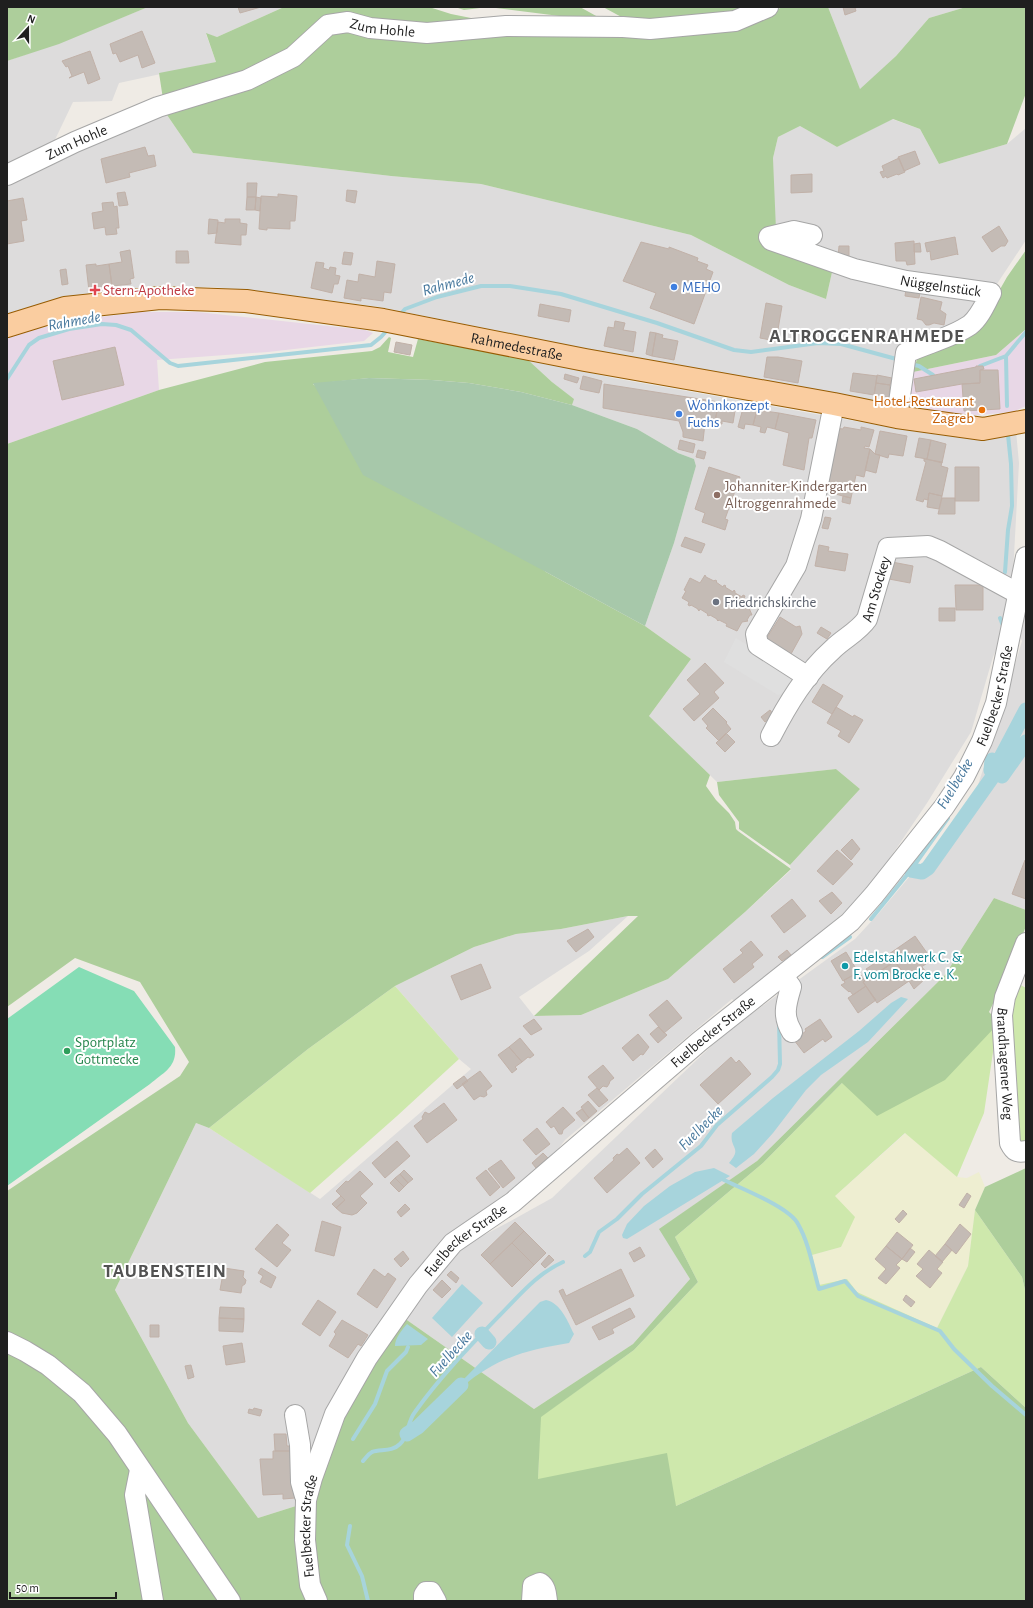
<svg xmlns="http://www.w3.org/2000/svg" width="1033" height="1608" font-family="'Alegreya Sans',sans-serif">
	<style>
		.residential { fill: #dddcdc }
		.industrial { fill: #e8d7e6 }
		.farmland { fill: #eeeed1 }
		.grass { fill: #cee8ac }
		.forest { fill: #adce9b }
		.cemetery { fill: #a7c8aa }
		.pitch { fill: #85ddb5 }
		.parking { fill: #dfdfdf }
		.water { fill: #a7d4dc }
		.lines { fill: none; stroke-linecap: round; stroke-linejoin: round }
		.stream { stroke: #a7d4dc; stroke-width: 4 }
		.canal { stroke: #a7d4dc; stroke-width: 15 }
		.building { fill: #c4bbb5; stroke: #c1b1a8 }
		.minor-casing { stroke: #a6a6a6; stroke-width: 22 }
		.major-casing { stroke: #975c03; stroke-width: 24 }
		.minor { stroke: #fff; stroke-width: 20 }
		.major { stroke: #facda0; stroke-width: 22 }
		.shop-dot { fill: #3f7fe0; stroke: #fff; stroke-width: 1.5 }
		.health-dot { fill: #e0444e; stroke: #fff; stroke-width: 1.5 }
		.food-dot { fill: #e8710a; stroke: #fff; stroke-width: 1.5 }
		.education-dot { fill: #8d6e63; stroke: #fff; stroke-width: 1.5 }
		.worship-dot { fill: #6b7280; stroke: #fff; stroke-width: 1.5 }
		.culture-dot { fill: #0f9aa8; stroke: #fff; stroke-width: 1.5 }
		.leisure-dot { fill: #2e9e5b; stroke: #fff; stroke-width: 1.5 }
		.labels { text-anchor: middle; stroke-width: 4; stroke-linejoin: round; paint-order: stroke }
		.street-label { font-size: 15px; fill: #1f1f1f; stroke: #fff }
		.shop-label { font-size: 15px; fill: #366cbe; stroke: #fff; text-anchor: start }
		.health-label { font-size: 15px; fill: #be3a42; stroke: #fff; text-anchor: start }
		.food-label { font-size: 15px; fill: #c56008; stroke: #fff; text-anchor: end }
		.education-label { font-size: 15px; fill: #785e54; stroke: #fff; text-anchor: start }
		.worship-label { font-size: 15px; fill: #5b616d; stroke: #fff; text-anchor: start }
		.culture-label { font-size: 15px; fill: #0d838f; stroke: #fff; text-anchor: start }
		.leisure-label { font-size: 15px; fill: #27864d; stroke: #fff; text-anchor: start }
		.water-label { font-size: 16px; font-style: italic; fill: #47789d; stroke: #fff }
		.district-label { font-size: 19px; font-weight: bold; letter-spacing: 1px; fill: #525252; stroke: #fff }
	</style>
	<rect width="100%" height="100%" fill="#efebe5"/>
	<path class="residential" d="M148,7h136l-67,30 -11,-3 10,28 -97,21 -7,18 -39,1 -21,44 -45,23v-108l52,-18z
		M828,7h138l-37,11 -33,38 -36,34z
		M165,112l28,41 198,23 90,8 210,51 98,50 37,14 9,-40 -61,-24 -1,-77 5,-21 22,-11 37,21 55,-28 28,10 19,35 68,-20 19,-16v112l-35,53 -18,22 -57,26 -25,63 -310,-56 -201,-41 -132,-17 -36,-3h-68l-79,13 -58,14v-133z
		M527,359l86,19 298,53 70,9 35,-9 3,32 -6,111 -5,48 -15,35 -22,75 -44,71 -62,92 -129,108 -4,-4 -167,141 -13,17 -109,86 -38,45 -56,82 -28,59 -25,77 -38,12 -70,-95 -73,-133 81,-167 13,5 111,71 151,-130 -12,-10 -64,-73 79,-39 42,-13 45,-5 67,-13 -39,35 -70,46 15,19 47,-1 87,-36 77,-67 46,-42 -1,-5 70,-76 -24,-20 -119,13 -68,-66 42,-57 -46,-33 29,-83 22,-77 -2,-7 -16,-6 -41,-24 -65,-24 1,-6 -21,-17z
		M1026,585v325l-32,-12 -49,77 -188,186 -97,68 30,50 -57,65 -99,65 -130,-91 59,-72 44,-23 45,-25 173,-165 130,-94 24,-26 31,-37 20,-1 34,-47 28,-86 30,-101 -6,-13z"/>
	<path class="industrial" d="M140,312h57l168,18 8,3 -9,8 -96,11 -111,8 2,30 -152,54v-106l34,-10 36,-8z
		M1026,329v77l-13,6 -36,3 -38,-2 -35,-11 9,-30 83,-17z"/>
	<path class="farmland" d="M906,1133l51,44 10,1 12,-6 6,15 -10,23 -7,56 -31,62 -80,-36 -10,-13 -28,7 -7,-31 29,-8 -6,-51z"/>
	<path class="grass" d="M1017,983l9,5v158h-10l-9,-126z
		M395,986l64,73 -62,57 -87,77 -101,-65 99,-79z
		M997,1025l-13,88 -27,64 -52,-44 -70,63 20,21 -14,30 -29,8 7,30 28,-6 10,13 80,36 31,-62 7,-56 47,67 4,17v114l-45,-41 -305,139 -138,-27 2,-62 94,-67 64,-68 -23,-45 88,-74 80,-81z"/>
	<path class="forest" d="M7,7h141l-89,37 -52,17z
		M284,7h145l22,7 30,6 251,7 51,-20h45l32,82 36,-33 33,-38 37,-11h60v86l-19,51 -68,20 -19,-35 -27,-10 -56,28 -37,-21 -22,11 -5,21 3,72 59,29 -9,40 -37,-14 -98,-50 -210,-51 -90,-8 -198,-23 -28,-41 -6,-39 57,-11 -10,-29 11,4z
		M455,7h125l27,15 -119,-15 -24,3z
		M603,7h147l-20,8 -103,5z
		M1026,250v79l-30,26 -83,17 4,-13 16,-7 57,-45 17,-30z
		M389,337l2,1 -3,14 25,5 5,-18 109,20 25,23 22,17 -2,6 -51,-13 -52,-9 -37,-3 -63,-2 -56,6 233,188 99,54 46,33 -42,57 61,59 -4,11 10,14 13,13 6,9 1,7 2,2 53,38 -46,43 -77,67 -87,36 -47,1 104,-100h-10l-67,13 -45,5 -42,13 -79,39 -87,63 -99,79 -13,-5 -81,167 73,133 70,95 38,-12 14,95h-74l-87,-132 -142,-132v-146l158,-105 15,-10 9,-14 -49,-80 -65,-24 -68,49v-563l152,-54 106,-28 107,-11 8,-4z
		M836,769l24,20 -70,76 -51,-36v-7l-20,-27 -2,-13z
		M994,898l32,12v16l-18,47 -19,39 7,7 1,6 -52,55 -68,36 -35,-33 -79,80 -88,74 23,45 -64,68 -93,67 -3,62 129,-26 9,53 305,-139 45,41v193h-703c-3,-10 -9,-21 -10,-32 -3,-24 -2,-61 4,-85 15,-59 55,-115 87,-166l130,91 99,-65 57,-65 -31,-50 98,-68 188,-186z
		M1026,1168v126l-4,-17 -47,-67 10,-23z
		M7,1349l14,5 49,39 43,47 111,161h-217z"/>
	<path class="cemetery" d="M369,378l63,2 37,3 52,9 51,13 65,24 41,24 16,6 2,7 -22,77 -29,83 -99,-54 -183,-97 -50,-92z"/>
	<path class="pitch" d="M79,967l55,24 41,56c2,20 -11,25 -25,37l-143,102v-167z"/>
	<path class="parking" d="M736,638l60,38 -5,14 -13,5 -54,-33z"/>
	<path class="water" d="M901,997l7,2 -40,43 -47,33 -15,15 -33,43 -19,21 -18,14 -7,-5c14,-16 0,-14 3,-30l41,-35 86,-67 32,-28z
		M714,1168l16,8 -103,63 -4,-1 -1,-3 5,-11 17,-18 26,-20 25,-14z
		M462,1284l21,19 -31,34 -20,-19z
		M546,1300c15,3 22,22 28,34l-5,9c-43,7 -73,15 -107,44l-3,-3 81,-82z
		M407,1324l21,15 -7,6 -26,1c0,-8 7,-16 12,-22z"/>
	<g class="lines">
		<path class="stream" d="M398,317l7,-8 32,-12 44,-11h29l51,8 96,29 77,27 17,2 67,-9 23,1 59,16
			M1006,356l1,50
			M910,364l9,2 14,9
			M980,366l26,-10 20,-24
			M7,379l22,-34 10,-7 30,-9 33,-5 14,1 15,5 39,33 8,3 193,-21 10,-8 8,-9
			M1005,572l3,-42 4,-24 -1,-42 -3,-29
			M1000,618l4,10
			M871,919l40,-49 37,-52
			M822,957l28,-20
			M724,1180c18,9 65,27 74,44 11,19 15,44 21,65l26,-8 13,15 82,35 14,18 38,37 34,29
			M585,1256l5,-4 9,-20 18,-13 25,-25 59,-48 16,-21 55,-48 6,-7 2,-6 -1,-43
			M353,1439l22,-35 12,-33 19,-19 2,-5
			M363,1461c3,-3 5,-7 9,-9 9,-3 20,0 28,-8 9,-8 7,-22 15,-32 24,-34 55,-66 84,-96 20,-20 37,-42 64,-54
			M350,1526l-3,19 15,31 6,25"/>
		<path class="canal" d="M1026,710l-28,53 -6,-3 -1,10 11,6 24,-34
			M911,870l11,2 6,-4 68,-96
			M482,1334l7,8
			M407,1434l11,-7 43,-42"/>
	</g>
	<path class="building" d="M238,7h23l-21,6z
		M843,7h16l-4,1 1,3 -11,4z
		M142,31l13,32 -13,5 -4,-13 -18,7 -4,-9 -3,1 -3,-10z
		M90,51l10,28 -12,5 -4,-12 -15,6 3,-2 -4,-10 -2,1 -4,-6z
		M145,147l3,9 6,-1 2,11 -27,7 1,4 -24,6 -5,-24z
		M915,151l5,13 -16,7 -6,-14z
		M899,158l6,14 -7,3 -1,-1 -10,4 -1,-2 -3,2 -3,-6 4,-1 -2,-5z
		M812,174v18l-21,1v-18z
		M247,183h10l-1,14h-9z
		M347,190l10,1 -2,12 -9,-2z
		M125,192l3,13 -9,1 -2,-13z
		M278,194l19,2 -2,25h-5v8l-23,-1v2l-8,-1 2,-33 17,1z
		M247,197h9l-1,13h-9z
		M256,197l5,1 -1,13 -5,-1z
		M23,198l4,22 -6,1 3,20 -17,3v-43z
		M113,202l1,5 3,-1 2,22h-3l1,6 -11,1 -1,-8 -11,2 -2,-16 11,-2 -1,-8z
		M209,219l9,1 -1,13 -9,1z
		M225,219h15v4l7,1 -1,11h-5v10l-26,-2 3,-21 7,1z
		M999,226l9,15 -3,5h-4l-9,6 -10,-15z
		M955,237l3,18 -1,-1 -26,6 -1,-9 -3,1 -2,-9z
		M914,241l1,23 -8,1 -1,-4h-10l-1,-18z
		M641,242l28,7v-2l29,11 -1,3 11,4 -2,4 7,3 -19,52 -44,-16 6,-15 -33,-12z
		M920,243l1,9h-7v-8z
		M839,246h10v13l-11,-1z
		M130,250l4,28 -4,1 1,5 -19,2 -3,-22 13,-2 -2,-10z
		M176,251h12l1,12h-13z
		M344,252l9,1 -2,12 -9,-1z
		M377,261l18,3 -4,29 -7,-1 -1,9 -22,-3v3l-17,-3 3,-18 11,2 1,-8 16,3z
		M316,262l8,1 -1,5 6,2 1,-3 6,1 -1,7 5,1 -2,8h-4l-2,9 -21,-5z
		M96,264v2l13,-2 3,22 -23,5 -3,-26z
		M66,269l2,15 -6,1 -2,-15z
		M906,289l14,3 -1,6 -14,-2z
		M921,297l21,5 -2,8 6,4 -2,11 -10,-2 -5,2h-3l-4,-5 -5,-1z
		M766,303l16,3 -6,35 -16,-3z
		M540,304l31,6 -2,12 -31,-6z
		M615,321l10,2 -2,7 13,2 -3,20 -29,-6 4,-19 6,1z
		M650,332l6,1 -4,23 -6,-2z
		M656,333l7,2 -1,3 16,3 -4,19 -22,-4z
		M396,342l16,3 -2,10 -16,-3z
		M115,347l9,38 -62,15 -9,-39z
		M767,357h11l24,4 -4,22 -34,-6z
		M976,366h7l1,3 -4,1v13l-18,1 -46,8 -2,-13 62,-12z
		M980,370h18l2,39 -36,2 -2,-27 18,-1z
		M853,373l24,3 -3,19 -24,-4z
		M565,374l14,4 -2,5 -13,-4z
		M877,375l15,3 -2,7 -14,-2z
		M583,376l19,5 -3,12 -19,-4z
		M876,383l14,2 -1,12 -15,-2z
		M604,384l115,18 -4,19 -10,2 -2,18 -20,-4v-5l-4,-11 -76,-13z
		M726,401l6,1v2l4,1 -3,18 -11,-2v3h-3l1,-3h-5l4,-19 7,1z
		M743,408l14,2 -4,15 -8,-1 -1,5 -6,-2z
		M757,410l22,3 -4,16 -8,-2 -2,6 -5,-1 1,-5 -8,-2z
		M779,413l37,7 -4,18h-3l-5,32 -21,-5 6,-32 -14,-4z
		M844,427l17,3v-3l13,3 -5,17 -4,-1 -1,2 6,1 -6,28 -8,-2 -5,23 -28,-7 12,-63 8,1z
		M880,431l27,5 -4,20 -14,-2 -1,4 -13,-4z
		M919,438l12,2 -4,19 -12,-2z
		M680,440l15,4 -2,9 -15,-4z
		M931,440l15,4 -4,19 -15,-4z
		M870,449l5,5 5,1 -4,18 -11,-3z
		M698,450l8,2 -2,7 -8,-2z
		M924,459l18,3 -1,4 7,2 -6,28 -13,-3 -1,7 -4,-1 -1,3 -7,-2 10,-38 -2,-1z
		M709,467l31,10 -15,42 3,1 -3,10 -23,-8 3,-9 -10,-4z
		M955,467h24v34h-24z
		M929,493l13,3 -3,13 -12,-2z
		M843,496l8,2 -1,6 -8,-2z
		M942,498h13v16h-17z
		M825,517l6,1 -3,11 -6,-1z
		M685,537l20,7 -4,9 -20,-7z
		M819,545l10,2 -1,4 20,3 -3,17 -30,-5z
		M892,562l21,4 -3,17 -21,-4z
		M705,575l1,2 8,4 1,-1 2,1 -1,1 7,5 1,-2 2,1 -1,1 8,5 1,-2 1,1v2l7,4 1,-2 2,1 -3,8 8,3 -1,1 3,7h-2l-3,5 1,1 -6,1 -5,9 -11,-5 1,-2 -8,-4 -1,1 -1,-1v-1l-7,-4 -1,1 -2,-1 1,-1 -8,-5 -1,2 -1,-1v-1l-7,-4 -1,1 -2,-1 1,-3 -7,-4 4,-7 -2,-1 6,-12 10,5z
		M955,585h28v25h-27z
		M939,608h16v13h-16z
		M780,617l16,10 4,-1 2,8 -11,20 -25,-15z
		M821,627l10,6 -4,6 -10,-6z
		M705,663l19,20 -10,9 5,6 -25,23 -11,-12 17,-15 -13,-14z
		M823,684l20,12 -11,18 -20,-12z
		M836,707l17,10 1,-2 9,5 -14,23 -11,-7 3,-5 -14,-8z
		M713,708l14,14 -1,1 5,6 -12,12 -13,-13 2,-2 -6,-7z
		M770,710l4,5 -9,7 -4,-5z
		M726,733l9,9 -10,10 -9,-9z
		M852,839l8,10 -9,11 -10,-10z
		M837,850l16,14 -20,21 -16,-14z
		M1025,860h1v39l-14,-5z
		M832,892l10,11 -11,11 -12,-13z
		M792,899l14,17 -22,17 -13,-17z
		M588,929l6,8 -18,15 -9,-11z
		M915,936l17,24 -26,17 -17,-23z
		M751,941l12,14 -11,9 2,3 -20,16 -11,-14 20,-16 -3,-3z
		M787,950l4,5 -9,6 -4,-4z
		M846,952l12,20 -15,9 -12,-20z
		M889,954l5,8 -22,15 -6,-8z
		M895,961l14,20 -32,22 -14,-21z
		M481,964l10,24 -30,12 -10,-24z
		M922,967l6,7 -5,3 -7,-6z
		M916,971l9,8 -11,10 -5,-8 3,-2 -2,-4z
		M856,974l1,2 3,-2 5,7 -2,1 3,4 -13,9 -3,-4 -1,1 -8,-7 4,-2 -1,-3z
		M866,986l10,14 -18,13 -10,-15z
		M667,1000l15,18 -18,15 -15,-18z
		M534,1019l8,10 -11,6 -8,-9z
		M820,1019l12,18 -7,5 -2,-3 -19,14 -10,-13 12,-9 -1,-2z
		M658,1027l9,8 -9,8 -8,-9z
		M638,1034l11,13 -6,8 -2,-1 -8,7 -11,-13z
		M520,1038l14,17 -4,3 -2,-1 -6,5 -13,-15z
		M509,1047l13,15 -7,5 2,2 -5,4 -14,-18z
		M731,1057l5,6 3,-3 12,14 -33,30 -18,-19z
		M603,1065l11,13 -4,3 -1,3 -2,3 -4,-1 -4,4 -11,-13z
		M480,1071l12,15 -6,5 1,4 -3,2 -4,-1 -6,4 -12,-16z
		M464,1076l4,5 -11,8 -4,-5z
		M597,1088l11,12 -9,7 -11,-12z
		M588,1101l9,10 -8,7 -8,-11z
		M444,1103l13,17 -30,23 -13,-17 9,-7 -1,-2 3,-5 4,2z
		M563,1107l12,13 -12,10 -1,4h-3l-5,-8 -3,2 -5,-6z
		M582,1109l7,9 -5,4 -8,-9z
		M537,1128l13,16 -14,11 -13,-15z
		M397,1141l13,15 -25,22 -13,-15z
		M627,1148l13,15 -33,30 -13,-15 20,-18 -1,-2 4,-4 2,1z
		M655,1149l8,10 -10,9 -8,-10z
		M543,1153l5,5 -12,10 -4,-5z
		M501,1160l14,18 -12,10 -15,-19z
		M404,1170l9,9 -5,4 -8,-9z
		M486,1170l14,17 -10,9 -14,-18z
		M360,1171l13,13 -13,12 7,7 -10,10 -5,2 -10,-2 -6,-5 9,-8 -9,-9 10,-10 2,1z
		M400,1174l8,9 -4,4 -9,-9z
		M395,1178l9,9 -5,5 -9,-9z
		M967,1193l4,3 -7,12 -5,-3z
		M341,1196l4,4 -9,8 -4,-4z
		M405,1204l5,5 -9,8 -4,-5z
		M903,1210l4,4 -8,9 -4,-4z
		M322,1221l19,6 -7,29 -19,-5z
		M515,1222l9,9 -34,33 -9,-9z
		M277,1224l12,11 -7,8 9,7 -14,17 -22,-18z
		M960,1224l11,10 -15,20 -11,-10z
		M524,1231l22,22 -12,12 -22,-22z
		M897,1232l16,13 -11,14 -16,-13z
		M512,1243l22,22 -22,22 -22,-23z
		M945,1244l7,6 -10,12 -7,-6z
		M886,1246l16,13 -6,6 4,3 -14,16 -8,-6 8,-9 -11,-10z
		M640,1247l5,9 -11,6 -5,-9z
		M910,1248l5,4 -8,10 -5,-3z
		M929,1250l14,12 -6,7 5,4 -12,15 -14,-12 7,-7 -6,-5z
		M403,1251l6,8 -8,8 -7,-8z
		M549,1255l5,5 -9,8 -4,-4z
		M224,1268l20,3 -1,6 3,3 -1,4 -3,2 -1,7 -21,-3z
		M261,1268l15,9 -5,11 -11,-6 3,-6 -5,-3z
		M374,1269l11,8 3,-4 8,6 -19,29 -20,-14z
		M621,1269l13,27 -58,29 -17,-34 4,-2 3,7z
		M451,1271l8,7 -3,5 -9,-8z
		M442,1280l9,9 -9,9 -9,-8z
		M906,1295l9,7 -4,5 -8,-7z
		M318,1300l18,12 -16,24 -18,-12z
		M220,1307l24,1v11l-25,-1z
		M630,1308l5,9 -23,12 2,4 -15,7 -7,-13z
		M219,1318l25,1 -1,13 -24,-1z
		M342,1320l26,15 -7,11 -3,-2 -10,14 -19,-12 7,-12 -2,-2z
		M150,1325h9v12h-9z
		M242,1343l3,19 -19,3 -3,-19z
		M191,1365l3,12 -6,2 -3,-13z
		M254,1408l8,2 -2,6 -12,-3 1,-4 4,1z
		M274,1434h12l1,12h6v5h-18z
		M273,1451h20l2,47 -12,1v-5l-20,1 -3,-36h13z"/>
	<g class="lines">
		<defs>
			<g id="minor">
				<path id="s1" d="M7,175l68,-33 83,-35 89,-27 46,-23 35,-32 20,-3 22,6 57,5 79,-7 117,1 27,2 85,-8 33,-14"/>
				<path id="s2" d="M812,235l-18,-4 -25,6 2,3 83,29 52,12 85,12c-6,11 -11,24 -21,32 -19,13 -43,18 -64,28l-9,64"/>
				<path d="M808,677l-50,-32 -2,-11 40,-68 15,-47 23,-115"/>
				<path id="s3" d="M771,736c16,-31 35,-63 62,-87 11,-11 25,-17 34,-30l21,-71 40,-2 12,5 79,43"/>
				<path id="s4" d="M1026,943l-21,54 -3,18 8,128c4,8 7,10 16,8"/>
				<path d="M783,976l8,11c-5,17 -9,29 1,45"/>
				<path d="M7,1342l18,9 23,14 34,28 35,41 113,167"/>
				<path d="M295,1415l5,30 1,37 4,14"/>
				<path d="M140,1470l-5,25 18,106"/>
				<path id="s5" d="M317,1601l-7,-16 -5,-45 1,-40 6,-22 23,-64 32,-56 51,-73 35,-42 60,-41 187,-161 150,-119 24,-27 70,-88 20,-30 18,-36 14,-38 30,-146"/>
				<path d="M424,1601v-6l2,-3h5l5,9"/>
				<path d="M532,1601l1,-15 7,-3c6,4 6,11 7,18"/>
			</g>
			<g id="major">
				<path id="s6" d="M7,326l58,-18 95,-10 86,3 137,19 202,40 249,44 63,13 86,12 43,-8"/>
			</g>
		</defs>
		<use href="#minor" class="minor-casing"/>
		<use href="#major" class="major-casing"/>
		<use href="#minor" class="minor"/>
		<use href="#major" class="major"/>
	</g>
	<g class="shop-dot">
		<circle cx="674" cy="287" r="4"/>
		<circle cx="679" cy="414" r="4"/>
	</g>
	<path class="health-dot" d="M93 284h4v4h4v4h-4v4h-4v-4h-4v-4h4z"/>
	<circle class="food-dot" cx="982" cy="410" r="4"/>
	<circle class="education-dot" cx="717" cy="495" r="4"/>
	<circle class="worship-dot" cx="716" cy="602" r="4"/>
	<circle class="culture-dot" cx="845" cy="966" r="4"/>
	<circle class="leisure-dot" cx="67" cy="1051" r="4"/>
	<g class="labels">
		<g class="street-label">
			<text dy="5" stroke="none"><textPath href="#s1" startOffset="413">Zum Hohle</textPath></text>
			<text dy="5" stroke="none"><textPath href="#s1" startOffset="77">Zum Hohle</textPath></text>
			<text dy="5" stroke="none"><textPath href="#s2" startOffset="224">Nüggelnstück</textPath></text>
			<text dy="5" stroke="none"><textPath href="#s6" startOffset="517">Rahmedestraße</textPath></text>
			<text dy="5" stroke="none"><textPath href="#s3" startOffset="184">Am Stockey</textPath></text>
			<text dy="5" stroke="none"><textPath href="#s5" startOffset="1185">Fuelbecker Straße</textPath></text>
			<text dy="5" stroke="none"><textPath href="#s5" startOffset="737">Fuelbecker Straße</textPath></text>
			<text dy="5" stroke="none"><textPath href="#s4" startOffset="125">Brandhagener Weg</textPath></text>
			<text dy="5" stroke="none"><textPath href="#s5" startOffset="413">Fuelbecker Straße</textPath></text>
			<text dy="5" stroke="none"><textPath href="#s5" startOffset="77">Fuelbecker Straße</textPath></text>
		</g>
		<g class="shop-label">
			<text x="682" y="292">MEHO</text>
			<text x="687" y="410">Wohnkonzept<tspan x="687" dy="17">Fuchs</tspan></text>
		</g>
		<g class="health-label">
			<text x="103" y="295">Stern-Apotheke</text>
		</g>
		<g class="food-label">
			<text x="974" y="406">Hotel-Restaurant<tspan x="974" dy="17">Zagreb</tspan></text>
		</g>
		<g class="education-label">
			<text x="725" y="491">Johanniter-Kindergarten<tspan x="725" dy="17">Altroggenrahmede</tspan></text>
		</g>
		<g class="worship-label">
			<text x="724" y="607">Friedrichskirche</text>
		</g>
		<g class="culture-label">
			<text x="853" y="962">Edelstahlwerk C. &amp;<tspan x="853" dy="17">F. vom Brocke e. K.</tspan></text>
		</g>
		<g class="leisure-label">
			<text x="75" y="1047">Sportplatz<tspan x="75" dy="17">Gottmecke</tspan></text>
		</g>
		<g class="water-label">
			<text transform="translate(448 283) rotate(-15)" y="6">Rahmede</text>
			<text transform="translate(74 320) rotate(-10)" y="6">Rahmede</text>
			<text transform="translate(954 783) rotate(-59)" y="6">Fuelbecke</text>
			<text transform="translate(700 1127) rotate(-45)" y="6">Fuelbecke</text>
			<text transform="translate(450 1353) rotate(-48)" y="6">Fuelbecke</text>
		</g>
		<g class="district-label">
			<text x="867" y="342">ALTROGGENRAHMEDE</text>
			<text x="165" y="1277">TAUBENSTEIN</text>
		</g>
	</g>
	<rect width="1033" height="1608" fill="none" stroke="#1f1f1f" stroke-width="16"/>
	<g transform="translate(28 28) rotate(21)" stroke="#ffffff" stroke-width="3" paint-order="stroke">
	<path d="M0-3L7 15L0 10L-7 15Z" fill="#1f1f1f"/>
	<text y="-6" font-size="11" font-weight="bold" text-anchor="middle" fill="#1f1f1f">N</text>
	</g>
	<path d="M10 1592v6h106v-6" fill="none" stroke="#1f1f1f" stroke-width="2"/>
	<text x="16" y="1592" font-size="12" fill="#1f1f1f" stroke="#ffffff" stroke-width="3" paint-order="stroke">50 m</text>
</svg>
